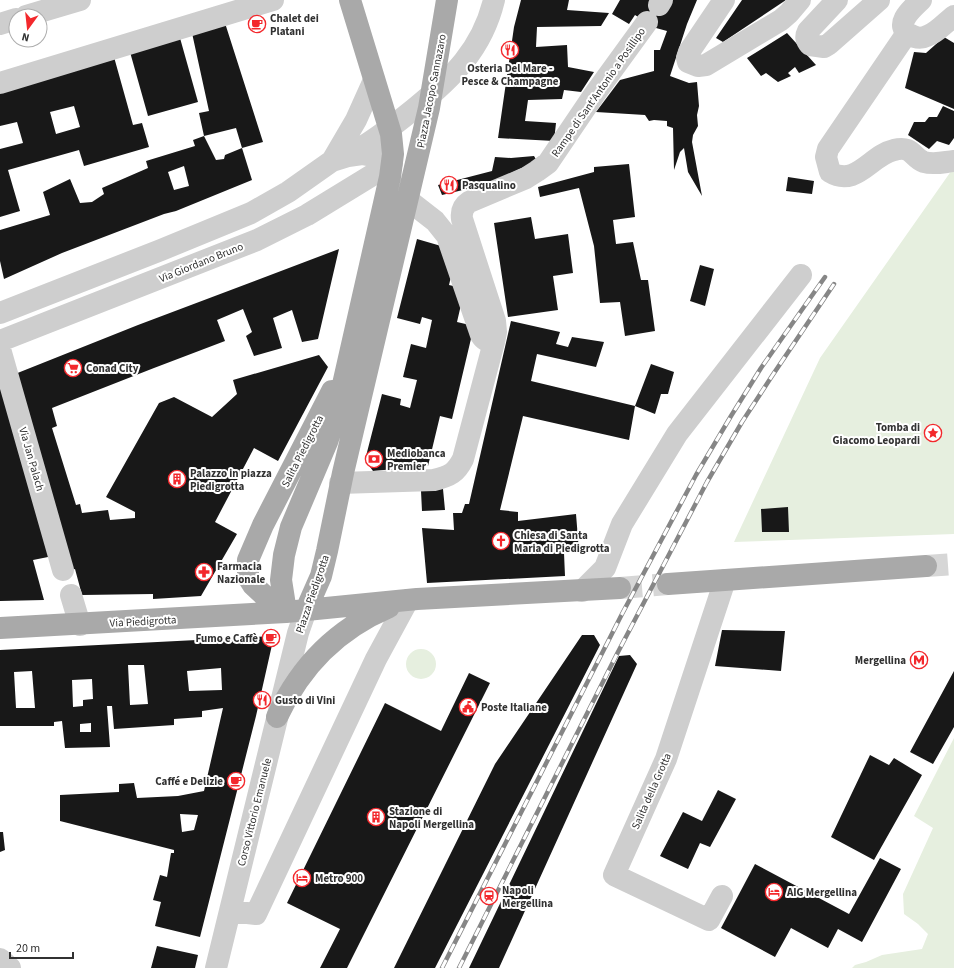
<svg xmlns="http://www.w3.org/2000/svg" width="954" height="968" font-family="'Source Sans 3',sans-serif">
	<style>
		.green { fill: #e6efdf }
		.building { fill: #181818; fill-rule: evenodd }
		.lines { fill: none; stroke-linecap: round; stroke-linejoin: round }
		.major-tunnel { stroke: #d6d6d6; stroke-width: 22; stroke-dasharray: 22 11; stroke-linecap: butt }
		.minor { stroke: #cecece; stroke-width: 22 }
		.major { stroke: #a9a9a9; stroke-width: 22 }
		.rail-casing { stroke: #868686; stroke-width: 4.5 }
		.rail { stroke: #fff; stroke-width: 3; stroke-dasharray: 9; stroke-linecap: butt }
		.labels { text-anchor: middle; stroke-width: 4; stroke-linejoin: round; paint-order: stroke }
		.poi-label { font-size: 11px; font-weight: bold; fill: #313131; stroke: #fff; text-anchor: start }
		.street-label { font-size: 11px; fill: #313131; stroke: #fff }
	</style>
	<rect width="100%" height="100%" fill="#fff"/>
	<path class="green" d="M954,167v367l-220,8 86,-184z
		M406 664a15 15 0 1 1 30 0a15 15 0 1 1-30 0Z
		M954,738v230h-102l3,-3 11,-3 16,-7 40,-6 6,-15 -10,-10 -14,-10 -1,-20 30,-66 -19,-12z"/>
	<path class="building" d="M521,0h48l-2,10 42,3 -8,13 -64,1 -1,20 31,-2 1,22 26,5 -13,20 -17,-2 -2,9 -34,1 -3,21 31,2 -2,18 -56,-3 16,-111z
		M620,0h77l-10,24 -17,52 19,7 8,-1 2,24 -2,9 1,11 -5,9 -1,7 10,54 -14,-24 -4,-24 -4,4 -6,18 -1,-42 -6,-2v-5l-13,-1 -5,1 -4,-6 -49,-3 24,-32 34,-9v-21h6l7,-19 -11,-3 -21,-13 -6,9 -17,-10z
		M742,0h44l-63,42 -7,-4z
		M225,23l38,119 -21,6 -6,-20 -32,8 12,24 8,-1 1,-4 17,-7 10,32 -76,31 -12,3 -102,39 -58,26 -4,-18v-31l50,-15 -7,-23 27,-13 10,24 12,-1 12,-8 -2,-6 46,-20 -2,-7 49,-15 -2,-6 11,-4 -5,-23 10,-2 -17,-78zM184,166l5,20 -15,4 -6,-18z
		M787,33l29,32 -17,8 -4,-6 -7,6 3,3 -13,6 -12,-9 -5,3 -14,-18z
		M944,37l10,6v66l-49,-21 9,-36 12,1z
		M180,38l18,64 -50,14 -18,-64z
		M114,57l19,68 9,-2 7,24 -65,19 -5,-16 -71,20 12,41 -20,6v-68l23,-6 -6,-21 -17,4v-37zM74,106l6,21 -24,7 -6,-22z
		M943,106l11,5v27l-5,7 -12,-4 -8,8 -21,-14 6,-13h11l4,-5h8z
		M534,156l3,5 -49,23 -46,11 -4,-10 54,-14 3,-14 16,1z
		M629,164l6,53 -22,3 3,24 17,-2 8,38h7l7,51 -30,5 -5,-34 -20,1 -6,-57 -15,-58 -39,9 -2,-10 56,-15v-5z
		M788,177l26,4 -2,13 -26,-3z
		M531,217l4,22 33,-5 5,39 -20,3 5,34 -50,7 -14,-94z
		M417,239l31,9 6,16 -5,21 13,3 1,8 -6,26 17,4 -22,93 -12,-3 -12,50 -55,5 -8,-11 17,-66 19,5 -1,6 10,3 7,-28 -14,-3 8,-33 15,4 6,-28 -10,-3 -2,7 -23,-6z
		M339,249l-21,90 -16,3 -10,-32 -19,8 9,30 -28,8 -8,-20 6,-4 -9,-23 -26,11 8,21 -71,27 -102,40 5,18 -5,2 24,77 4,-1 2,9 26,-3 2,10 25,-2v-6l-29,-15 53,-94 15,-6 38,20 25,-23 -4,-14 86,-25 9,12 -50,94 -24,-13 -39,74 22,12 -36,62 -48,3v-5l-71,1 -7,-26 -4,1 -56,-196 123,-49z
		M700,265l14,4 -9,37 -15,-5z
		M511,321l49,11 -4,12 12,3 4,-10 32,5 -8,25 -59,-13 -6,27 104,25 -6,34 -106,-24 -23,94 18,2v9l58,-7 3,37 -15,2 1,23 -138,7 -5,-55 32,2 -1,-17h9l3,-9h4z
		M651,364l23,8 -6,22h-7l-6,20 -20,-8z
		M0,381l53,175 -20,4 11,40 -44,1z
		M443,489l2,21 -23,1 -1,-20z
		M788,507l1,25h-27l-1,-23z
		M722,630l63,1 -4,40 -66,-5z
		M582,635h12l6,10 -165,323h-41l101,-204z
		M274,636l-18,80 -56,221 -45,-11 6,-24 -8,-2 7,-25 7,2 4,-24h3v-3l-114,-29v-26l59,-3v-8l15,-1 3,15 41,-2 26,-5 19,-83 -21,3v6l-28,2v6l-60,4 -2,-23h-5l3,41 -45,1 -3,-27 -8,1v4h-54v-76zM128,665h16l4,39 -18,1zM221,668l1,22 -33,1 -2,-20zM32,671l3,37h-19l-2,-36zM92,679l1,20 -10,1v6l-10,1 -1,-27zM91,723v9h-11v-8zM180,814l18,1 -4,15 -12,2z
		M630,655l7,9 -138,304h-30l150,-312z
		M954,671v56l-21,37 -23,-12z
		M469,673l21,10 -143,285h-27l20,-39 -53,-26 98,-200 56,28z
		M870,755l19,10 5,-7 28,17 -48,85 -43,-23z
		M718,790l18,9 -26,48 -10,-4 -12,26 -28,-13 23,-44 19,9z
		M0,832h3l2,18 -5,2z
		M880,858l21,11 -39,73 -24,-13 -10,19 -37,-20 -16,29 -54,-29 34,-64 94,50z
		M157,946l41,9 -3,13h-44z"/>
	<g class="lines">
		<path class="major-tunnel" d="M926,566l28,-2
			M620,588l48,-4"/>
		<path class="minor" d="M724,0l-35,52 -2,6 1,4 10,4 8,-1 75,-45 8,-7 11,-13
			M837,0l-29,31c-3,6 -2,9 2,14l14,2 5,-3 50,-44
			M921,0c-8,8 -28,24 -12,34 6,4 12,5 18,2 10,-3 19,-14 27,-20
			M659,5l3,-5
			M26,16l54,-16
			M0,24l16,-5
			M907,33l-79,116 -2,8 4,15c26,16 41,-17 64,-22 19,-5 18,8 30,12 10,3 20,0 30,-1
			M0,83l273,-83
			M349,155c23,-13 44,-29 65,-46 38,-31 68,-59 80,-109
			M332,161l24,-41 18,-40
			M0,313l161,-63 90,-37 37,-21 44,-31 16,-5 14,-2 16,3 14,6
			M0,341l257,-101 50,-25 85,-52
			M494,342l2,-10 -1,-11 -33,-102c-1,-7 1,-13 7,-17l57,-24 11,-7 11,-8 46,-68 53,-73
			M0,349l63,221
			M340,483l94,-3c16,-4 22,-7 29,-21l31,-117c-6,0 -10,-2 -13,-7l-34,-99 -12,-15 -27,-21
			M582,591l23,-23 17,-44 55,-90 124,-159
			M71,595l9,30
			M722,896l-13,24 -95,-45 52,-116 59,-179
			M230,911l26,3 120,-255 32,-59
			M0,959l10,9
			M216,968l82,-335 8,-23"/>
		<path class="major" d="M668,584l258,-18
			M306,610l15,-34 6,-25 16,-78 86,-365 18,-108
			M286,612l-5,-32 3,-25 7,-28 36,-85 10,-31 53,-234 3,-23 -2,-20 -41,-134
			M286,612l-20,-15 -13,-12 -5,-8v-17l15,-35 69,-134
			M0,628l286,-16 131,-13 203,-11
			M277,717c23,-50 60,-88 112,-110"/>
		<defs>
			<path id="rail" d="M442,968l180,-354 74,-139 35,-59 30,-48 64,-91
				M459,968l159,-316 89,-170 35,-60 30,-46 62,-92"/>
		</defs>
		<use href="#rail" class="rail-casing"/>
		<use href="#rail" class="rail"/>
	</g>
	<defs>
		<symbol id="cafe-ring" viewBox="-11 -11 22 22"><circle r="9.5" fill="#fff" stroke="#f3282c" stroke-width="1.5"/><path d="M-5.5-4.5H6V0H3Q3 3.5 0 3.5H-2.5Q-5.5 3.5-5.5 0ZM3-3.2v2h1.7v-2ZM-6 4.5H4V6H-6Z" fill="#f3282c"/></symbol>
		<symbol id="restaurant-ring" viewBox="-11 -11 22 22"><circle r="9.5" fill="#fff" stroke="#f3282c" stroke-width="1.5"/><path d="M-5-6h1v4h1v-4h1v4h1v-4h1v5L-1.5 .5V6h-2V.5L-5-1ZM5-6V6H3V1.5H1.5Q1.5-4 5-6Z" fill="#f3282c"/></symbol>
		<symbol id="supermarket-ring" viewBox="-11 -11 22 22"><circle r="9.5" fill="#fff" stroke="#f3282c" stroke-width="1.5"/><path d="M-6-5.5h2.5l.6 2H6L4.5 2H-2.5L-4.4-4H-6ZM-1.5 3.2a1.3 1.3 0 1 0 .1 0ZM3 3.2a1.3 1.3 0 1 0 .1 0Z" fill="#f3282c"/></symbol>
		<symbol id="sight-ring" viewBox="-11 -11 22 22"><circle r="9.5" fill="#fff" stroke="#f3282c" stroke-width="1.5"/><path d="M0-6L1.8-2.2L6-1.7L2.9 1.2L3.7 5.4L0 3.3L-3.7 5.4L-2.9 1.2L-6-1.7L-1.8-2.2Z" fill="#f3282c"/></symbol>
		<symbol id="bank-ring" viewBox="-11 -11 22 22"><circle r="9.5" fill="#fff" stroke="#f3282c" stroke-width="1.5"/><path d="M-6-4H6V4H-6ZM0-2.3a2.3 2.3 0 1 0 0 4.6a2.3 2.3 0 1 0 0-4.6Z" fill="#f3282c"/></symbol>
		<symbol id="building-ring" viewBox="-11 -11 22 22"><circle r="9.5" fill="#fff" stroke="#f3282c" stroke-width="1.5"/><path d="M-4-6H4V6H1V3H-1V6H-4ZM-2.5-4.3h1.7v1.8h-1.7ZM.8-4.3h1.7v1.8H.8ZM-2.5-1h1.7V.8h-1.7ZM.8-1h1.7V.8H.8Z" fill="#f3282c"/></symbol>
		<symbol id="church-ring" viewBox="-11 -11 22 22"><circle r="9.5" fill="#fff" stroke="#f3282c" stroke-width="1.5"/><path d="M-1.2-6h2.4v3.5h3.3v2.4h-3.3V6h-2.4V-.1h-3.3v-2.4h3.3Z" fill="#f3282c"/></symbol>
		<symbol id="pharmacy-ring" viewBox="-11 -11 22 22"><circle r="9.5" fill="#fff" stroke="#f3282c" stroke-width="1.5"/><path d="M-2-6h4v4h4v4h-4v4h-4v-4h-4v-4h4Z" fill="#f3282c"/></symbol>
		<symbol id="metro-ring" viewBox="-11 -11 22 22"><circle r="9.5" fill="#fff" stroke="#f3282c" stroke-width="1.5"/><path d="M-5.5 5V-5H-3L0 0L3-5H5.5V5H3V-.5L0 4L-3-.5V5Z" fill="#f3282c"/></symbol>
		<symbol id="civic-ring" viewBox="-11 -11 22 22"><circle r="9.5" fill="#fff" stroke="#f3282c" stroke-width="1.5"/><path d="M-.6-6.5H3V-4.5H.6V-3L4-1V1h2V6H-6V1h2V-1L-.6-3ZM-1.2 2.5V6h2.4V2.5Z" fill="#f3282c"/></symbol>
		<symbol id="hotel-ring" viewBox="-11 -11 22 22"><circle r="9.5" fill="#fff" stroke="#f3282c" stroke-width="1.5"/><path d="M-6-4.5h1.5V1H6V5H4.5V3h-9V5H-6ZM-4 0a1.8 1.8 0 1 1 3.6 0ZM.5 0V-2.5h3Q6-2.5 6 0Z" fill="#f3282c"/></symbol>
		<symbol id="station-ring" viewBox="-11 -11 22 22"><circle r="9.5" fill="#fff" stroke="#f3282c" stroke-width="1.5"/><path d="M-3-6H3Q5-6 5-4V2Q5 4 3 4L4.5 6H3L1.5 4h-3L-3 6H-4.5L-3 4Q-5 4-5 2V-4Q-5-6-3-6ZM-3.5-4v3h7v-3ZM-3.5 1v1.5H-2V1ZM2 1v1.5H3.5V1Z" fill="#f3282c"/></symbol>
	</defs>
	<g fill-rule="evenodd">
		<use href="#cafe-ring" x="247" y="14" width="20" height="20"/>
		<use href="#restaurant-ring" x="500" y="40" width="20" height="20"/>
		<use href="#restaurant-ring" x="439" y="175" width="20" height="20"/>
		<use href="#supermarket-ring" x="63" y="358" width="20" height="20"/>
		<use href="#sight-ring" x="923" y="423" width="20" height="20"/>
		<use href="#bank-ring" x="364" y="449" width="20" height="20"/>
		<use href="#building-ring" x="167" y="469" width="20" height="20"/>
		<use href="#church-ring" x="491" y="531" width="20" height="20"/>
		<use href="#pharmacy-ring" x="194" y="562" width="20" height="20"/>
		<use href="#cafe-ring" x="261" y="628" width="20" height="20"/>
		<use href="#metro-ring" x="909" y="650" width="20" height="20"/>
		<use href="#restaurant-ring" x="252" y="690" width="20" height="20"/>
		<use href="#civic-ring" x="458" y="697" width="20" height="20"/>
		<use href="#cafe-ring" x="226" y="771" width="20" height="20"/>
		<use href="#building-ring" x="366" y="807" width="20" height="20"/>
		<use href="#hotel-ring" x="292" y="868" width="20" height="20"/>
		<use href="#hotel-ring" x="764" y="882" width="20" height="20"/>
		<use href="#station-ring" x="479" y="886" width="20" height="20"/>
	</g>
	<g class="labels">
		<g class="poi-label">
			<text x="270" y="22">Chalet dei<tspan x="270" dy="13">Platani</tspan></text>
			<text x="510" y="72" text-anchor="middle">Osteria Del Mare -<tspan x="510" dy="13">Pesce &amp; Champagne</tspan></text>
			<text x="462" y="189">Pasqualino</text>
			<text x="86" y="372">Conad City</text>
			<text x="920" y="431" text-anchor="end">Tomba di<tspan x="920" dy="13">Giacomo Leopardi</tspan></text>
			<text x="387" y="457">Mediobanca<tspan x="387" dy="13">Premier</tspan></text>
			<text x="190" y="477">Palazzo in piazza<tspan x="190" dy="13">Piedigrotta</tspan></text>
			<text x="514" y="539">Chiesa di Santa<tspan x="514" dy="13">Maria di Piedigrotta</tspan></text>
			<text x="217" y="570">Farmacia<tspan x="217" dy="13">Nazionale</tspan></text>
			<text x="258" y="642" text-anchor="end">Fumo e Caffè</text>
			<text x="906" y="664" text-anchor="end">Mergellina</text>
			<text x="275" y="704">Gusto di Vini</text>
			<text x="481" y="711">Poste Italiane</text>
			<text x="223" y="785" text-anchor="end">Caffé e Delizie</text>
			<text x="389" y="815">Stazione di<tspan x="389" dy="13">Napoli Mergellina</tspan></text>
			<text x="315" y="882">Metro 900</text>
			<text x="502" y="894">Napoli<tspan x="502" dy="13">Mergellina</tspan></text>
			<text x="787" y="896">AIG Mergellina</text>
		</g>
		<g class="street-label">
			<text transform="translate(431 91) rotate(-79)" y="4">Piazza Jacopo Sannazaro</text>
			<text transform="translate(598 92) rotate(-55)" y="4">Rampe di Sant'Antonio a Posillipo</text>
			<text transform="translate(201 262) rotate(-22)" y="4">Via Giordano Bruno</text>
			<text transform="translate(302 451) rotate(-63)" y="4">Salita Piedigrotta</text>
			<text transform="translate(32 459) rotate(74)" y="4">Via Jan Palach</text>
			<text transform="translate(312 594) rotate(-71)" y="4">Piazza Piedigrotta</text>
			<text transform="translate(143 621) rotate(-3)" y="4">Via Piedigrotta</text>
			<text transform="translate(651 791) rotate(-66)" y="4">Salita della Grotta</text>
			<text transform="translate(254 812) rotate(-76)" y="4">Corso Vittorio Emanuele</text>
		</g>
	</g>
	<g transform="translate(28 28) rotate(195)"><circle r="19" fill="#ffffff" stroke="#adadad"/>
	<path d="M0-3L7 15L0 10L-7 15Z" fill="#f3282c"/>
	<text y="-6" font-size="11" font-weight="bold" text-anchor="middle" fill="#313131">N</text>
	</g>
	<path d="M10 952v6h63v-6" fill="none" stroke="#313131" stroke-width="2"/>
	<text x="16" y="952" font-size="12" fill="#313131" stroke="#ffffff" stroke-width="3" paint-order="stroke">20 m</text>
</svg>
